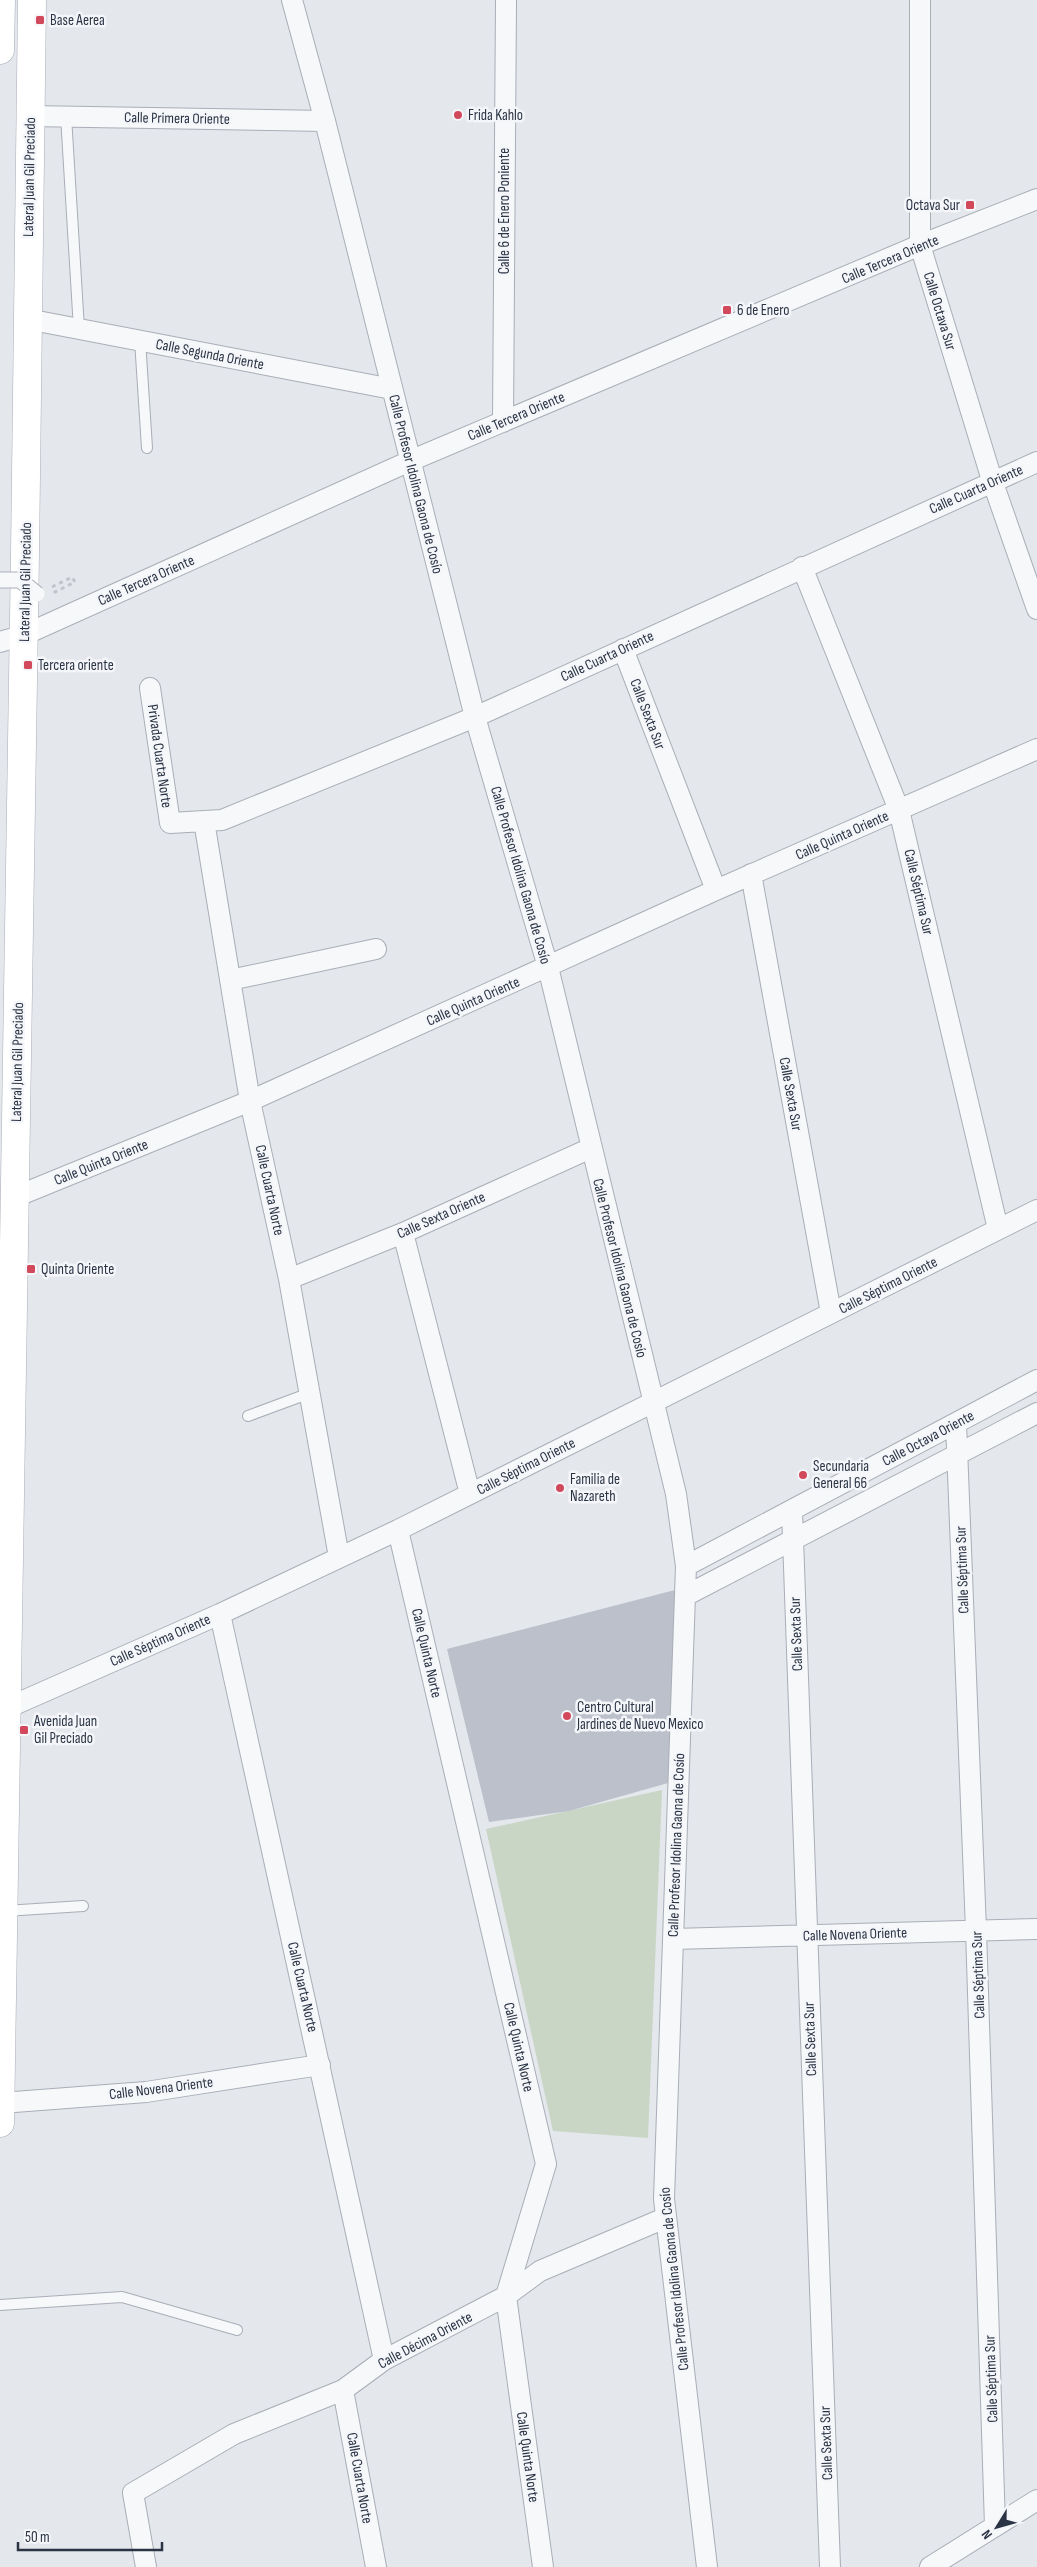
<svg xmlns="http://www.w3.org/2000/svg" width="1037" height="2567" font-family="'Sofia Sans Condensed',sans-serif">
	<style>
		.green { fill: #c9d6c5 }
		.building { fill: #bbc0ca }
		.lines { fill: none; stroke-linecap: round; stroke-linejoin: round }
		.service-casing { stroke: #a9aeb7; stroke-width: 12 }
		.minor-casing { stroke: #a9aeb7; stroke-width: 22 }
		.secondary-casing { stroke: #a9aeb7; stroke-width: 29 }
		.primary-casing { stroke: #a3abb8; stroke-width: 29 }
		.path { stroke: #c2c5cb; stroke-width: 3; stroke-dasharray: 4 4; stroke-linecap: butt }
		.service { stroke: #f7f8fa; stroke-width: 10 }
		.minor { stroke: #f7f8fa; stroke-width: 20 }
		.secondary { stroke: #fff; stroke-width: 28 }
		.primary { stroke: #fff; stroke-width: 28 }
		.pedestrian-bridge-casing { stroke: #a9aeb7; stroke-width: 17; stroke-linecap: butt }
		.pedestrian-bridge { stroke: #f7f8fa; stroke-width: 15 }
		.poi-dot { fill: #d1495b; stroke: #f4f6f9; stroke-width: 2 }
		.labels { text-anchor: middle; stroke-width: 5; stroke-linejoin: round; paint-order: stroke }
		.poi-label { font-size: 15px; fill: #2b3445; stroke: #f4f6f9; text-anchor: start }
		.street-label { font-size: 15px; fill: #2b3445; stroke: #f4f6f9 }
	</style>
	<rect width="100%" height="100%" fill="#e4e7ec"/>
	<path class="green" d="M662,1790l-14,348 -95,-7 -67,-302z"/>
	<path class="building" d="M675,1590l-7,193 -99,28 -80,11 -42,-173z"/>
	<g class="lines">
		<defs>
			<path id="service" d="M66,116l13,213
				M140,340l7,108
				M248,1416l62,-23
				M5,1911l78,-5
				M0,2305l122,-8 115,33"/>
			<path id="minor" d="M292,0l33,121 150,596 73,250 128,527 10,72 -22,633 43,368
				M920,0v245l72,235 45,129
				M29,116l296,5
				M27,319l365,70
				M503,422l3,-422
				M802,567l97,243 99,419
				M0,642l24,-7 386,-174 510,-216 117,-46
				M623,649l93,241
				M150,688l20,135 52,-3 253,-103 562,-255
				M204,821l46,280 39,178 50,278
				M751,874l80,439
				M230,980l146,-31
				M15,1197l235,-96 466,-211 321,-141
				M403,1233l67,261
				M289,1279l114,-46 188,-85
				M956,1423l20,507 19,596
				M792,1511l38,1056
				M398,1530l148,634 -40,132 37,271
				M686,1566l351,-186
				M685,1596l352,-183
				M220,1614l164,746
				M7,1708l213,-94 178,-84 639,-320
				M673,1939l364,-10
				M1,2103l145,-11 174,-27
				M343,2390l33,177
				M146,2567l-13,-74 101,-59 109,-44 41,-30 122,-64 34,-25 125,-53
				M930,2567l107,-67"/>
			<path id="secondary" d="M0,2123l25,-1569 7,-554"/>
			<path id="primary" d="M0,50l1,-50"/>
		</defs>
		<use href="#service" class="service-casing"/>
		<use href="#minor" class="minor-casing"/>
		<use href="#secondary" class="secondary-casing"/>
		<use href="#primary" class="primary-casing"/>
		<path class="path" d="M52,587l20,-10 3,5 -22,11"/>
		<use href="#service" class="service"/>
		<use href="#minor" class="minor"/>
		<use href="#secondary" class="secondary"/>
		<use href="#primary" class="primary"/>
		<defs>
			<path id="pedestrian-bridge" d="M0,580h20l17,14"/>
		</defs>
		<use href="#pedestrian-bridge" class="pedestrian-bridge-casing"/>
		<use href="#pedestrian-bridge" class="pedestrian-bridge"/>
	</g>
	<g class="poi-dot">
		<rect x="35" y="15" width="10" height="10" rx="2.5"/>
		<circle cx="458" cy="115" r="5"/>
		<rect x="965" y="200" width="10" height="10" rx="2.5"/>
		<rect x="722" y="305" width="10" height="10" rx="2.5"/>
		<rect x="23" y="660" width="10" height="10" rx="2.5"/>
		<rect x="26" y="1264" width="10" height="10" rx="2.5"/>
		<circle cx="803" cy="1475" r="5"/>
		<circle cx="560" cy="1488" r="5"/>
		<circle cx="567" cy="1716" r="5"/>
		<rect x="19" y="1725" width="10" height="10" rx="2.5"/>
	</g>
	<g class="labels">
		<g class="poi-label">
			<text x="50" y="25">Base Aerea</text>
			<text x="468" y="120">Frida Kahlo</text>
			<text x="960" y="210" text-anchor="end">Octava Sur</text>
			<text x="737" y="315">6 de Enero</text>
			<text x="38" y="670">Tercera oriente</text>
			<text x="41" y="1274">Quinta Oriente</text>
			<text x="813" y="1471">Secundaria<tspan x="813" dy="17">General 66</tspan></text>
			<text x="570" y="1484">Familia de<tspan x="570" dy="17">Nazareth</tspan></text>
			<text x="577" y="1712">Centro Cultural<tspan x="577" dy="17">Jardines de Nuevo Mexico</tspan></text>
			<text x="34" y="1726">Avenida Juan<tspan x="34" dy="17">Gil Preciado</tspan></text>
		</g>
		<g class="street-label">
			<text transform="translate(177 118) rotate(1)" y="5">Calle Primera Oriente</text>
			<text transform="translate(29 177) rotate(-89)" y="5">Lateral Juan Gil Preciado</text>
			<text transform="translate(504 211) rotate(-90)" y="5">Calle 6 de Enero Poniente</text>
			<text transform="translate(890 259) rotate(-23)" y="5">Calle Tercera Oriente</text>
			<text transform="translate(940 311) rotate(73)" y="5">Calle Octava Sur</text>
			<text transform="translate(210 354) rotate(11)" y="5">Calle Segunda Oriente</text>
			<text transform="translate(516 416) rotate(-23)" y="5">Calle Tercera Oriente</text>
			<text transform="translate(416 484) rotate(76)" y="5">Calle Profesor Idolina Gaona de Cosío</text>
			<text transform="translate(976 489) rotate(-24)" y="5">Calle Cuarta Oriente</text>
			<text transform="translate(146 580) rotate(-24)" y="5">Calle Tercera Oriente</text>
			<text transform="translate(25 582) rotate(-89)" y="5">Lateral Juan Gil Preciado</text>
			<text transform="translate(607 656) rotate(-25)" y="5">Calle Cuarta Oriente</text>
			<text transform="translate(648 714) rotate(69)" y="5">Calle Sexta Sur</text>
			<text transform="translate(160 756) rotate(82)" y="5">Privada Cuarta Norte</text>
			<text transform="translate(842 835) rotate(-24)" y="5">Calle Quinta Oriente</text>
			<text transform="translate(521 875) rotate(74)" y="5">Calle Profesor Idolina Gaona de Cosío</text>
			<text transform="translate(919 892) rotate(77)" y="5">Calle Séptima Sur</text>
			<text transform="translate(473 1001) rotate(-24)" y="5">Calle Quinta Oriente</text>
			<text transform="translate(17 1062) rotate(-89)" y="5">Lateral Juan Gil Preciado</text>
			<text transform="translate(791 1094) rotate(80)" y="5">Calle Sexta Sur</text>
			<text transform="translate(101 1162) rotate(-22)" y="5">Calle Quinta Oriente</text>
			<text transform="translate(270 1190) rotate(78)" y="5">Calle Cuarta Norte</text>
			<text transform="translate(441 1215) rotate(-24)" y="5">Calle Sexta Oriente</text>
			<text transform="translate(620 1268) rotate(76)" y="5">Calle Profesor Idolina Gaona de Cosío</text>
			<text transform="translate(888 1285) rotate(-27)" y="5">Calle Séptima Oriente</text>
			<text transform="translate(928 1438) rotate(-28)" y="5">Calle Octava Oriente</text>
			<text transform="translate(526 1466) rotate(-27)" y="5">Calle Séptima Oriente</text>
			<text transform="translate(962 1570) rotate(-92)" y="5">Calle Séptima Sur</text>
			<text transform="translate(796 1634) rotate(-92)" y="5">Calle Sexta Sur</text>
			<text transform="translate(160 1640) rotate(-24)" y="5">Calle Séptima Oriente</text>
			<text transform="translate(427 1653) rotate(77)" y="5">Calle Quinta Norte</text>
			<text transform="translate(676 1845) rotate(-88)" y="5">Calle Profesor Idolina Gaona de Cosío</text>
			<text transform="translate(855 1934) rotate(-2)" y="5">Calle Novena Oriente</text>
			<text transform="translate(978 1975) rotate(-92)" y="5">Calle Séptima Sur</text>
			<text transform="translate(303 1987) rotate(77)" y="5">Calle Cuarta Norte</text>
			<text transform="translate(810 2039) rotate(-92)" y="5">Calle Sexta Sur</text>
			<text transform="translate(519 2047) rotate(77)" y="5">Calle Quinta Norte</text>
			<text transform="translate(161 2088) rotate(-7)" y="5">Calle Novena Oriente</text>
			<text transform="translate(674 2279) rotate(-96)" y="5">Calle Profesor Idolina Gaona de Cosío</text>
			<text transform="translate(425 2340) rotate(-28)" y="5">Calle Décima Oriente</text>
			<text transform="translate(991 2379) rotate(-92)" y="5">Calle Séptima Sur</text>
			<text transform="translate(826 2443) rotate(-92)" y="5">Calle Sexta Sur</text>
			<text transform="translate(528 2457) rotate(82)" y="5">Calle Quinta Norte</text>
			<text transform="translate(360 2478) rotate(80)" y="5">Calle Cuarta Norte</text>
		</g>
	</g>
	<g transform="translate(997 2527) rotate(233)" stroke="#f4f6f9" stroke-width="4" paint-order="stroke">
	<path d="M0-4L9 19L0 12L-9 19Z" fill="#2b3445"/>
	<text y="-8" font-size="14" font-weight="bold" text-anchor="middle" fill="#2b3445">N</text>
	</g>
	<path d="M18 2542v8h144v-8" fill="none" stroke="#2b3445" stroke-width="2.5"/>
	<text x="25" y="2542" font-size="15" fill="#2b3445" stroke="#f4f6f9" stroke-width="4" paint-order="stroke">50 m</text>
</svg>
